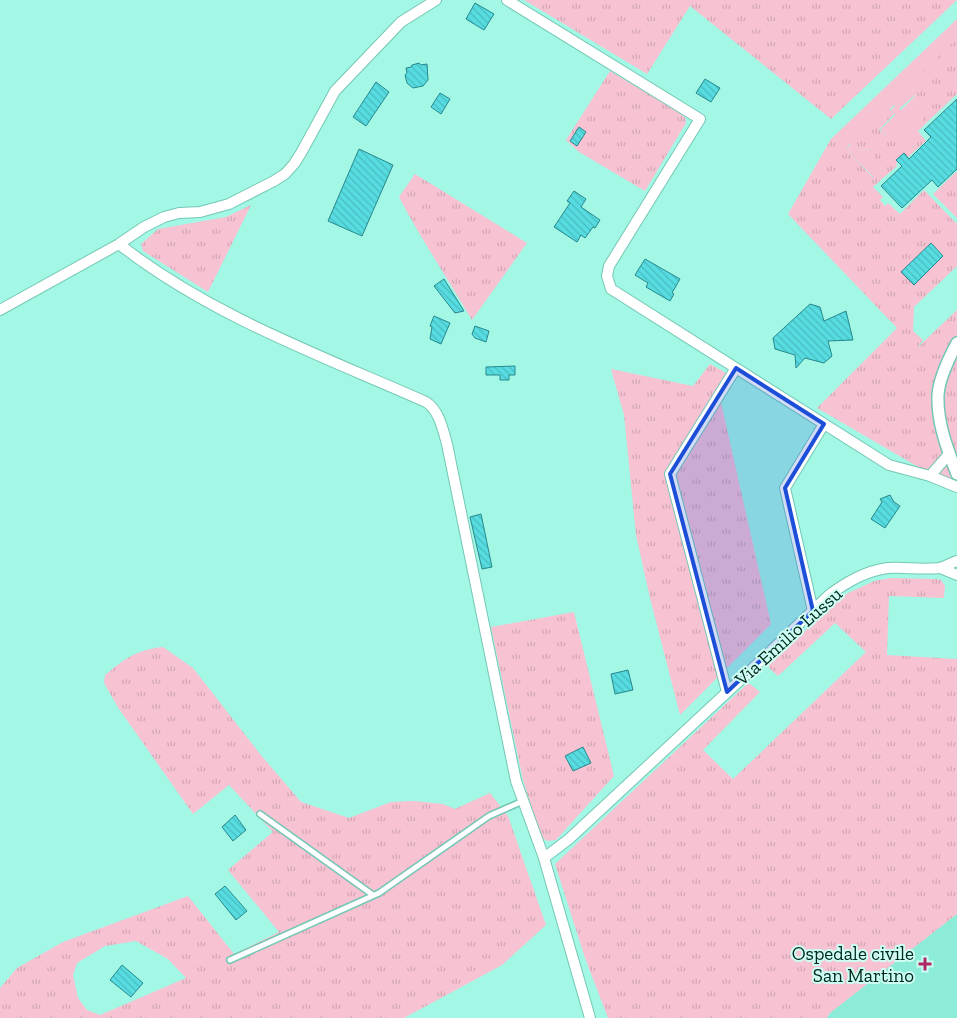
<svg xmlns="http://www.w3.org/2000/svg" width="957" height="1018" font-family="'Zilla Slab',serif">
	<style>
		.built { fill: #8decd7 }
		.grass { fill: url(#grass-tufts); fill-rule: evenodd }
		.garden { fill: #f7c2d2 }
		.building { fill: url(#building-back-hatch); stroke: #26888b }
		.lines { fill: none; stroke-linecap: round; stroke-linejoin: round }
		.service-casing { stroke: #73c7b5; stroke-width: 8 }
		.minor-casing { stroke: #73c7b5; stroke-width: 12 }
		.tertiary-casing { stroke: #73c7b5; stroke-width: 14 }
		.service { stroke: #fff; stroke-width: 5 }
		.minor { stroke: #fff; stroke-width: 10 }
		.tertiary { stroke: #fff; stroke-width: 11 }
		.marked { fill: #1d4ed8; fill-opacity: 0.2; stroke: #1d4ed8; stroke-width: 4; stroke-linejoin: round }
		.poi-dot { fill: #b02564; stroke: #cdfef2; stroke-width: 2 }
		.labels { text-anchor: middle; stroke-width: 4; stroke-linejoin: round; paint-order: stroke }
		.street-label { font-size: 19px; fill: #01261f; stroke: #cdfef2 }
		.poi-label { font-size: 19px; fill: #01261f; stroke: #cdfef2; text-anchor: end }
	</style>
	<defs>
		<pattern id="grass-tufts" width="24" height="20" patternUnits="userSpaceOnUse" patternTransform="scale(1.25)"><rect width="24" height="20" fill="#f7c2d2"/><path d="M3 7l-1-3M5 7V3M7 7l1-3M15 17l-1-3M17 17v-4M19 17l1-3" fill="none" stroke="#d2a7b4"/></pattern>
		<pattern id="building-back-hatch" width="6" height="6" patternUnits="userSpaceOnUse" patternTransform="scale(1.25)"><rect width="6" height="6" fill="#56dce1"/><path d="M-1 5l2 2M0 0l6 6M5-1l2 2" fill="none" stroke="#49bdc1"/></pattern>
	</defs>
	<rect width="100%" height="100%" fill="#a3f8e5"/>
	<path class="built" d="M957,914v104h-130l3,-5z"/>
	<path class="grass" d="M524,0h433l-126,119 -141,-113 -43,68z
		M957,19v75l-39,37 8,10 -18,16 -3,-3 -9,10 1,2 -24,21 10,10 -3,3 5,6 3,-3 12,11 24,-24 33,34v42l-43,41 -1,24 10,9 -6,8 40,-38v183l-6,-7 -134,-78 80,-80 -109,-114 43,-75zM915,95l2,2 -31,38 -7,-5 15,-16 -4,-5 4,-4 5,4zM850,144l5,5 19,1 -1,18 5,5 -5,5 -27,-29z
		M610,71l67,40 8,6 1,6 -41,68 -66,-39 -13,-12z
		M956,172h1v46l-24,-24z
		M415,174l112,69 -55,77c-24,-41 -51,-81 -73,-123z
		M251,205l-43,87 -65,-41 -2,-7 17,-15 68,-12z
		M710,364l23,13 -13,21 51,226 -91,91 -30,-117 -14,-63 -12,-120 -13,-46 82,17z
		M891,578l45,1 5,1 4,6 -1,12 -55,-2 -2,59 70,4v255l-127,99 -3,5h-219l-23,-60 -30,-94 192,-180h3l10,8 -57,58 30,29 133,-127 -31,-29 -57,53 -9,-8v-4l75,-69 30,-14z
		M574,612l40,164 -58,64 -9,1 -6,-4 -18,-57 -32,-153z
		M163,647l30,21 67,86 41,48 48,16 42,-16 23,-1 29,3 12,5 35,-16 18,23 38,109 -44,40 -98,53h-404v-30l17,-20 46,-26 125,-46 46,58 45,-22 -51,-62 45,-38 -44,-47 -36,29 -74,-105 -15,-26 1,-8c21,-17 31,-25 58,-28zM136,941l32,18 18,19 -86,37 -13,-5 -9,-12 -5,-23 4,-12 28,-17z"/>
	<path class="garden" d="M957,21v18l-115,110 -9,-10z
		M917,94c22,27 -12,58 -37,36l15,-15 -4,-5 5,-5 5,5z
		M852,144l4,5 19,1 -1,18 6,6 -5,5 -29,-30z"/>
	<path class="building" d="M475,3l19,11 -10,16 -18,-11z
		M419,63l2,2 6,-1 1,16 -5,6 -10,2 -6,-5 -2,-8 2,-2 -1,-5 5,-1 1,-2z
		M705,79l15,9 -9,14 -15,-9z
		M376,82l13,10 -23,34 -13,-9z
		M440,93l10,6 -9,15 -10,-7z
		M957,99v70l-19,18 -6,-7 -30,28 -21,-22 21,-20 -6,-6 8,-7 5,6 22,-22 -7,-7z
		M579,127l7,5 -9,14 -7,-5z
		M359,149l34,16 -31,71 -34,-15z
		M574,191l12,8 -5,8 19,13 -5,8 -2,-1 -8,11 -4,-3 -4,7 -23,-15 16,-24 -3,-2z
		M931,243l12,13 -29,29 -13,-13z
		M645,259l35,20 -8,14 2,1 -4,7 -24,-14 2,-4 -13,-8z
		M444,279l20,32 -9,2 -21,-27z
		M810,304l10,3 4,14 22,-10 7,29 -25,1 4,15 -8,7 -19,-5 -9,10 -1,-13 -20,-6 -2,-11z
		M434,316l16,7 -9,21 -11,-5 2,-12 -2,-1z
		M475,326l14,5 -3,11 -11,-4 -3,-4z
		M515,366v9h-6v5h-9v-5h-14v-8z
		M890,495l4,7 6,4 -15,22 -14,-9 11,-17 -2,-3z
		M481,514l11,53 -10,2 -12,-52z
		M628,670l5,20 -18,4 -4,-20z
		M583,747l8,16 -18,8 -8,-15z
		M235,815l11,15 -13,11 -11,-14z
		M225,886l22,25 -11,9 -21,-26z
		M122,965l21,18 -12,14 -21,-17z"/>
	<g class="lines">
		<defs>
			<path id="service" d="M260,814l113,81
				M230,960l149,-67 110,-77 34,-15"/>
			<path id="minor" d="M507,0l193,119 -91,147 -2,10 4,13 278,176 41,11 27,11
				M119,244c90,71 203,112 307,158 13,8 17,28 21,42l69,337 28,77 46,160
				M0,310l119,-66 25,-17 20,-10 15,-4 21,-1 29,-8 45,-23 11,-7 9,-10 7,-11 34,-62 66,-69 35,-22
				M930,476l19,-22
				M940,568l17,7
				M813,611l-28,-123 39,-64
				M727,692l-57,-218 66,-106
				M544,858l25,-19 182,-169 78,-75c18,-13 36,-24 59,-27 17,-1 34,2 51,0 6,-1 12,-5 18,-7"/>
			<path id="tertiary" d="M957,343c-8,15 -18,35 -19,52 -1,28 9,53 19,79"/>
		</defs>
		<use href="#service" class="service-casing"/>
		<use href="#minor" class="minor-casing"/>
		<use href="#tertiary" class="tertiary-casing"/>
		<use href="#service" class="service"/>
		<use href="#minor" class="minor"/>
		<use href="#tertiary" class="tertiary"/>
	</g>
	<path class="marked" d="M736,368l88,56 -39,64 28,123 -86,81 -57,-218z"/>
	<path class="poi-dot" d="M922.5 956.5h5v5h5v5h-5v5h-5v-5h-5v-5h5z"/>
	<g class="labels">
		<g class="street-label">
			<text transform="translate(788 636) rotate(-42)" y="7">Via Emilio Lussu</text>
		</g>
		<g class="poi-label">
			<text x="914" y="960">Ospedale civile<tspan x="914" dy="22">San Martino</tspan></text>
		</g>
	</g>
</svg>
